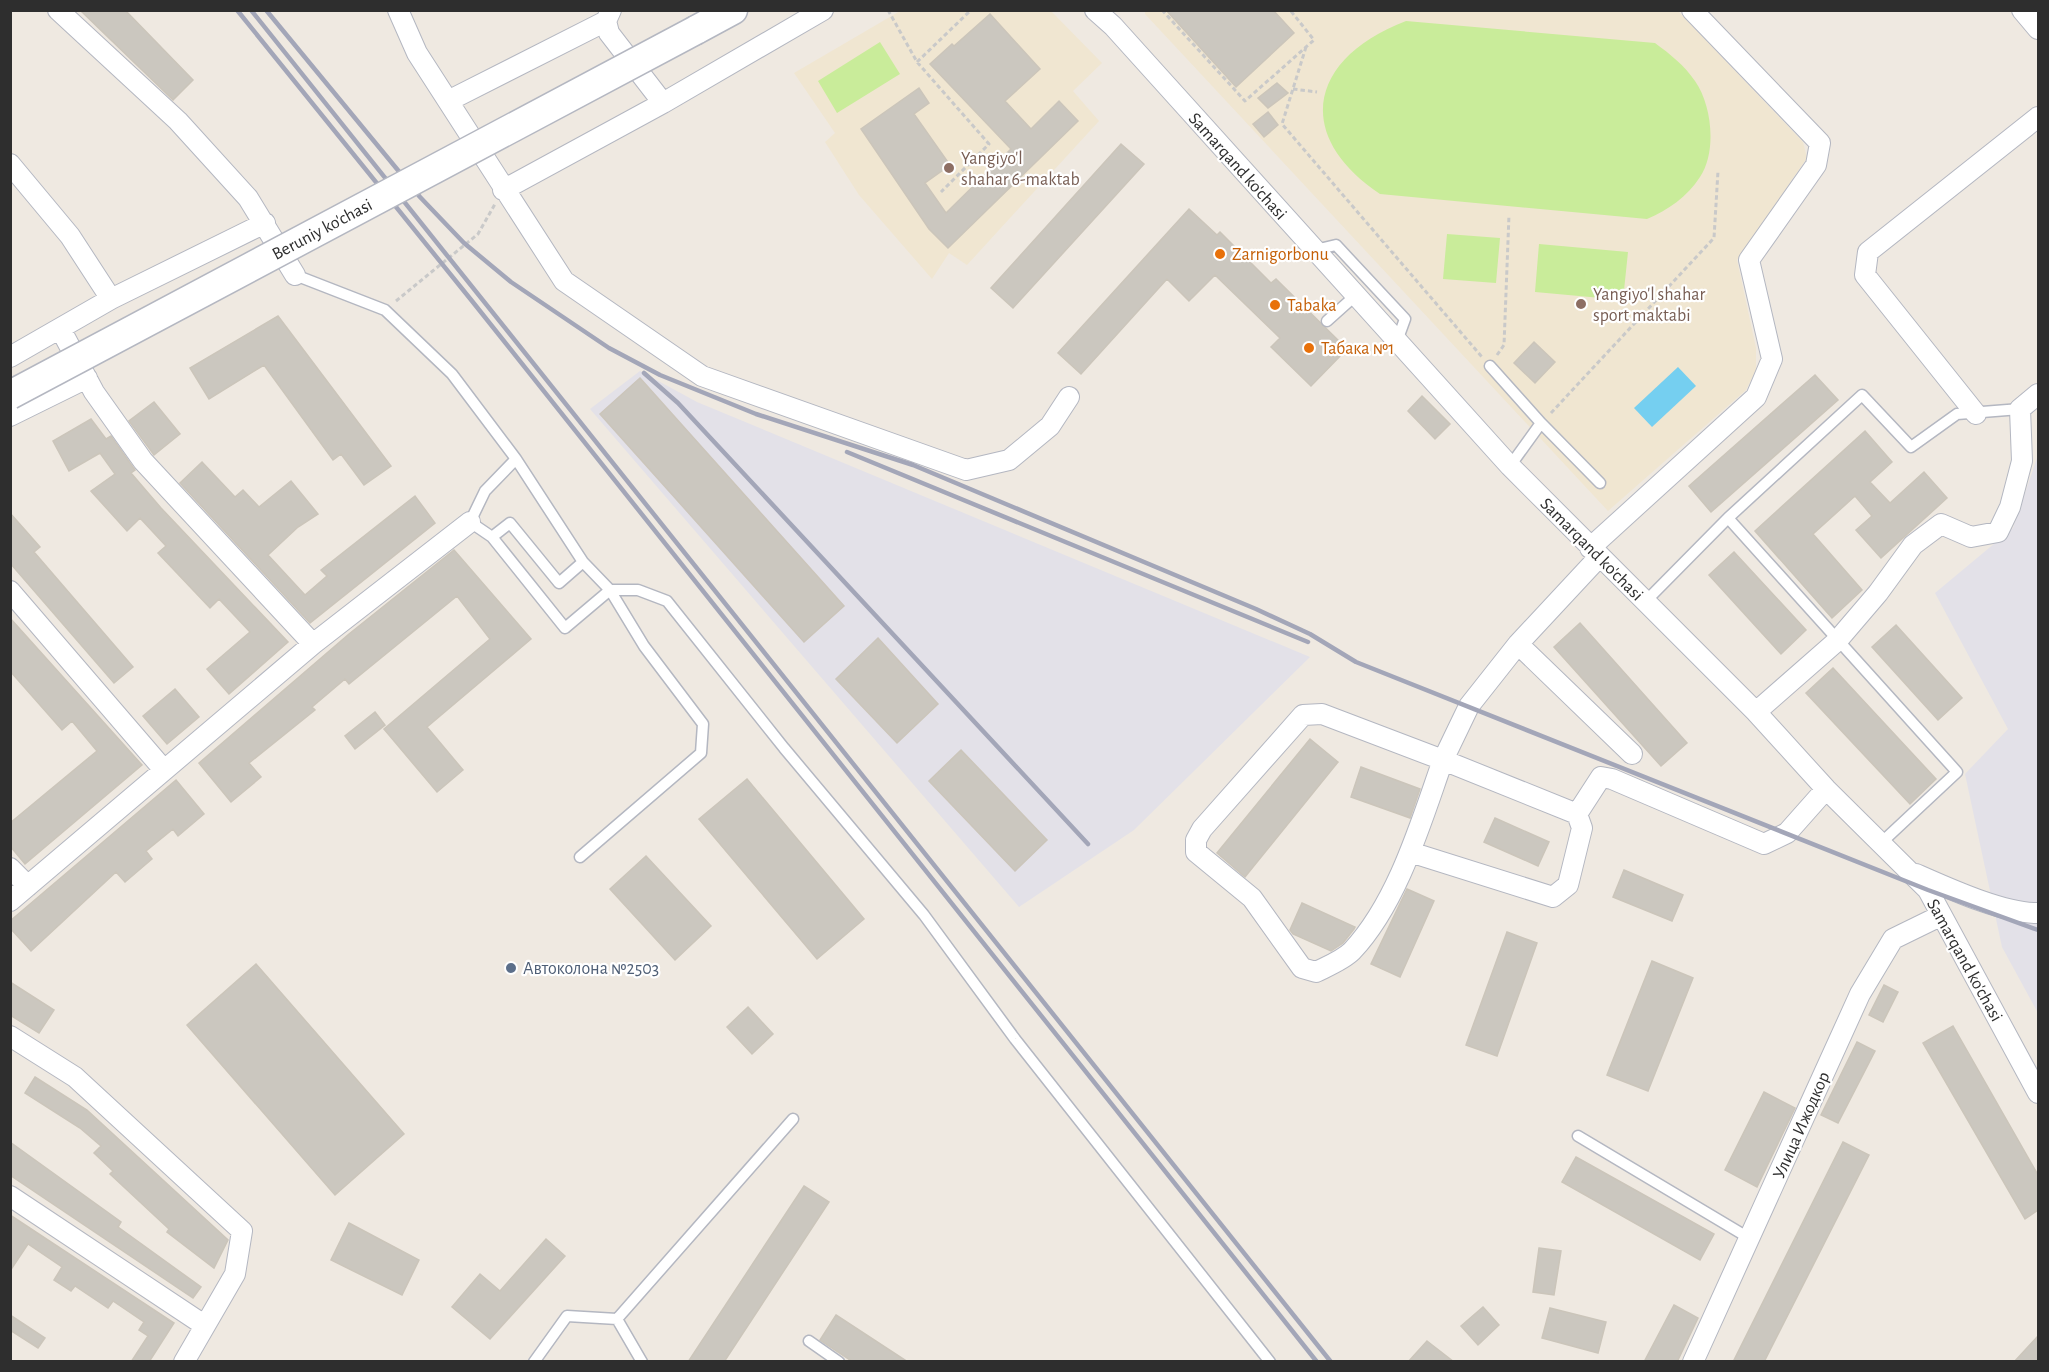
<svg xmlns="http://www.w3.org/2000/svg" width="2049" height="1372" font-family="'Alegreya Sans',sans-serif">
	<style>
		.industrial { fill: #e3e1e8 }
		.education { fill: #f0e6d1 }
		.pitch { fill: #c9ec9a }
		.water { fill: #75cff0 }
		.building { fill: #cbc7bf; stroke: #cbc5ba; stroke-width: 1.5 }
		.lines { fill: none; stroke-linecap: round; stroke-linejoin: round }
		.service-casing { stroke: #b4b7c1; stroke-width: 13 }
		.minor-casing { stroke: #b4b7c1; stroke-width: 22 }
		.secondary-casing { stroke: #b4b7c1; stroke-width: 31 }
		.path { stroke: #c9c9c9; stroke-width: 3; stroke-dasharray: 4.5 3; stroke-linecap: butt }
		.service { stroke: #fff; stroke-width: 10 }
		.minor { stroke: #fff; stroke-width: 20 }
		.secondary { stroke: #fff; stroke-width: 28 }
		.rail { stroke: #a3a6b8; stroke-width: 4.5 }
		.secondary-bridge-casing { stroke: #b4b7c1; stroke-width: 31; stroke-linecap: butt }
		.secondary-bridge { stroke: #fff; stroke-width: 28 }
		.education-dot { fill: #8d6e63; stroke: #fff; stroke-width: 2 }
		.food-dot { fill: #e8710a; stroke: #fff; stroke-width: 2 }
		.service-dot { fill: #5c6f8a; stroke: #fff; stroke-width: 2 }
		.labels { text-anchor: middle; stroke-width: 4.5; stroke-linejoin: round; paint-order: stroke }
		.education-label { font-size: 18px; fill: #785e54; stroke: #fff; text-anchor: start }
		.street-label { font-size: 18px; fill: #2e2e2e; stroke: #fff }
		.food-label { font-size: 18px; fill: #c56008; stroke: #fff; text-anchor: start }
		.service-label { font-size: 18px; fill: #4e5e75; stroke: #fff; text-anchor: start }
	</style>
	<rect width="100%" height="100%" fill="#efe9e1"/>
	<path class="industrial" d="M640,371l57,31 613,255 -176,173 -115,77 -429,-498z
		M2038,455v558l-36,-66 -37,-173 43,-45 -73,-136 78,-65z"/>
	<path class="education" d="M1145,10l533,1 125,131 4,16 -70,102 19,88v22l-10,20 -138,121 -463,-497z
		M900,11h151l51,52 -29,28 26,30 -132,144 -18,-12 -17,26 -73,-84 -34,-53 10,-9 -41,-60z"/>
	<path class="pitch" d="M1406,21l249,22c15,11 29,22 40,38 17,24 22,71 5,96 -13,20 -32,33 -53,42l-267,-25c-89,-60 -69,-137 26,-173z
		M880,42l20,32 -63,39 -19,-32z
		M1447,234l53,4 -4,45 -53,-4z
		M1539,244l89,8 -5,48 -88,-8z"/>
	<path class="water" d="M1678,367l18,19 -44,41 -18,-19z"/>
	<path class="building" d="M80,10h45l68,70 -20,20z
		M1166,10h107l21,23 -58,54z
		M990,14l50,55 -35,32 26,28 28,-28 19,20 -130,127 -19,-19 -68,-100 58,-41 10,15 -15,11 36,51 -25,18 21,30 65,-64 -81,-85 22,-20 2,2z
		M1277,83l11,10 -20,15 -10,-10z
		M1268,112l10,13 -14,12 -11,-13z
		M1121,144l23,20 -131,144 -22,-20z
		M1189,209l28,26 3,-3 51,51 5,-4 71,70 -36,37 -40,-39 9,-9 -65,-63 -26,26 -22,-22 -86,95 -23,-21z
		M278,316l113,150 -27,19 -23,-31 -8,6 -69,-95 -55,34 -19,-31z
		M1534,342l21,20 -20,21 -21,-20z
		M1815,375l23,25 -127,112 -22,-26z
		M640,378l204,228 -40,36 -204,-228z
		M1422,396l28,28 -15,15 -27,-28z
		M154,402l26,32 -26,21 -25,-34z
		M91,419l15,20 5,-3 24,34 -4,3 30,35 127,134 -59,52 -22,-25 43,-37 -31,-33 -9,9 -52,-55 8,-7 -26,-28 -13,13 -36,-40 24,-17 -15,-21 -31,18 -16,-30z
		M1865,431l27,31 -22,20 20,21 34,-31 23,26 -66,60 -25,-28 16,-14 -17,-20 -42,38 49,56 -30,28 -77,-87z
		M202,462l33,35 8,-7 16,17 32,-26 27,33 -20,13 -30,28 37,40 22,-19 -6,-6 94,-74 20,27 -125,100 -130,-140z
		M10,513l30,34 -6,5 99,115 -19,16 -104,-120z
		M454,550l77,89 -104,88 36,43 -26,22 -53,-63 106,-90 -33,-43 -108,88 -4,-5 -33,28 3,3 -66,53 12,14 -30,25 -32,-39 150,-129z
		M1734,552l72,78 -25,24 -72,-79z
		M10,618l132,147 -117,99 -15,-18v-23l87,-72 -25,-30 -10,9 -52,-59z
		M1580,623l107,120 -26,23 -107,-119z
		M1896,625l66,73 -24,22 -66,-73z
		M878,638l60,66 -41,39 -61,-64z
		M1833,668l103,111 -26,25 -104,-111z
		M175,689l24,28 -32,27 -24,-28z
		M375,712l10,13 -30,24 -10,-13z
		M1310,739l28,23 -93,115 -28,-24z
		M961,750l86,90 -32,31 -86,-90z
		M1361,767l59,22 -10,29 -59,-21z
		M747,779l117,140 -47,40 -118,-140z
		M176,780l28,34 -26,22 -5,-7 -27,22 6,8 -27,23 -9,-10 -85,79 -21,-23v-7z
		M1495,818l54,24 -11,24 -54,-24z
		M646,856l65,70 -36,34 -65,-71z
		M1624,870l59,25 -11,26 -59,-24z
		M1407,889l27,12 -34,76 -29,-13z
		M1302,903l53,24 -1,2 -11,14 -12,8 -38,-17 -3,-4z
		M1507,932l30,11 -40,113 -31,-11z
		M1652,961l41,17 -45,113 -41,-16z
		M256,964l148,170 -69,61 -148,-170z
		M10,982l44,28 -15,23 -29,-18z
		M1884,985l14,7 -15,30 -14,-7z
		M748,1007l25,27 -21,20 -25,-27z
		M1953,1026l85,149v35l-13,9 -102,-176z
		M1857,1042l18,9 -37,72 -17,-8z
		M35,1077l52,33 141,130 -14,28 -47,-36 2,-3 -59,-55 3,-3 -19,-18 7,-7 -21,-18 -55,-35z
		M1764,1092l31,16 -38,79 -32,-17z
		M10,1142l111,80 -3,5 83,60 -8,11 -183,-123z
		M1843,1142l26,13 -105,207h-31z
		M1576,1157l138,77 -14,26 -138,-78z
		M804,1186l25,16 -105,160h-36z
		M10,1215l164,108 -25,39h-18l17,-26 -9,-6 5,-8 -31,-21 -5,7 -33,-22 -4,5 -17,-11 8,-13 -34,-23 -18,27z
		M349,1223l70,37 -17,35 -71,-35z
		M546,1239l19,17 -75,83 -38,-32 28,-33 20,17z
		M1539,1248l22,3 -7,44 -21,-3z
		M1674,1305l24,13 -21,44h-33z
		M1483,1307l16,18 -21,20 -17,-19z
		M1550,1308l56,14 -8,31 -56,-15z
		M10,1315l35,23 -7,10 -28,-18z
		M836,1315l72,47h-55l-33,-22z
		M2038,1336v26h-24z
		M1427,1341l27,21h-46z"/>
	<g class="lines">
		<defs>
			<path id="service" d="M1315,250l21,-5 69,74 -8,22
				M295,275l90,35 67,64 64,85 67,103 27,28 34,56 59,78 -2,29 -121,104
				M1327,321l29,-26
				M1490,366l51,57 -31,43
				M1541,423l59,60
				M1728,518l229,254 -76,71
				M492,537l-22,-15 15,-31 31,-32
				M583,562l-24,21 -49,-60 -18,14 73,91 45,-38h28l29,11 117,147 140,167 91,124 255,323
				M1645,602l83,-84 134,-123 49,52 46,-33 63,-5
				M1578,1136l171,102
				M617,1319l25,43
				M809,1341l30,21
				M534,1362l33,-46 50,3 176,-200"/>
			<path id="minor" d="M58,10l120,111 70,77 47,77
				M398,10l19,43 147,228 138,95 264,94 43,-10 41,-34 19,-29
				M611,10l-5,11 3,12 54,70
				M1095,10l18,16 397,440 246,246 70,77 102,101 110,203
				M2022,10l16,19
				M448,101l158,-80
				M10,164l60,72 41,63
				M503,190l160,-87 160,-93
				M61,330l33,62 49,69 170,183
				M10,357l101,-58 154,-76
				M1976,414l-111,-139 3,-23 170,-135
				M10,416l77,-38
				M1590,548l166,-151 16,-38 -23,-99 67,-95 4,-22 -128,-133
				M10,591l154,179
				M1518,644l114,110
				M1756,712l81,-71 41,-48 35,-48 28,-21 30,13 27,-5 12,-25 12,-46 -2,-52 18,-15
				M1322,714l121,46c-22,62 -45,142 -91,191 -9,9 -24,15 -36,21l-14,-4 -50,-70 -56,-46v-12l6,-11 101,-114z
				M1577,814l24,-37 11,2 152,65 23,-11 39,-44
				M1410,852l143,45 15,-12 14,-57 -5,-14 -134,-54 26,-54 49,-62 81,-87
				M10,868l18,18
				M1916,874c32,14 88,40 122,39
				M10,901l303,-257 157,-122
				M10,1036l65,41 167,154 -7,43 -51,88
				M10,1196l194,129
				M1693,1362l167,-368 33,-55 47,-23"/>
			<path id="secondary" d="M696,30l37,-20"/>
		</defs>
		<use href="#service" class="service-casing"/>
		<use href="#minor" class="minor-casing"/>
		<use href="#secondary" class="secondary-casing"/>
		<path class="path" d="M888,10l29,52 72,82 -48,48
			M1162,10l83,91 69,-61 -24,-30
			M1306,47l-24,77 200,233
			M917,62l54,-52
			M1293,89l24,3
			M396,301l82,-67 17,-30
			M1497,355l7,-10 5,-130
			M1551,413l163,-175 4,-67"/>
		<use href="#service" class="service"/>
		<use href="#minor" class="minor"/>
		<use href="#secondary" class="secondary"/>
		<path class="rail" d="M237,10l235,291 845,1061
			M251,10l1080,1352
			M266,10l154,187 44,46 47,39 98,66 51,27 96,39 157,51 343,144 54,25 46,28 572,228 110,40
			M644,373l34,30 410,441
			M847,452l461,190"/>
		<defs>
			<path id="secondary-bridge" d="M10,395l686,-365"/>
		</defs>
		<use href="#secondary-bridge" class="secondary-bridge-casing"/>
		<use href="#secondary-bridge" class="secondary-bridge"/>
	</g>
	<g class="education-dot">
		<circle cx="949" cy="168" r="6"/>
		<circle cx="1581" cy="304" r="6"/>
	</g>
	<g class="food-dot">
		<circle cx="1220" cy="254" r="6"/>
		<circle cx="1275" cy="305" r="6"/>
		<circle cx="1309" cy="348" r="6"/>
	</g>
	<circle class="service-dot" cx="511" cy="968" r="6"/>
	<g class="labels">
		<g class="education-label">
			<text x="961" y="164">Yangiyo'l<tspan x="961" dy="21">shahar 6-maktab</tspan></text>
			<text x="1593" y="300">Yangiyo'l shahar<tspan x="1593" dy="21">sport maktabi</tspan></text>
		</g>
		<g class="street-label">
			<text transform="translate(1238 166) rotate(48)" y="6">Samarqand ko'chasi</text>
			<text transform="translate(322 229) rotate(-28)" y="6">Beruniy ko'chasi</text>
			<text transform="translate(1592 549) rotate(45)" y="6">Samarqand ko'chasi</text>
			<text transform="translate(1965 960) rotate(61)" y="6">Samarqand ko'chasi</text>
			<text transform="translate(1801 1125) rotate(-66)" y="6">Улица Ижодкор</text>
		</g>
		<g class="food-label">
			<text x="1232" y="260">Zarnigorbonu</text>
			<text x="1287" y="311">Tabaka</text>
			<text x="1321" y="354">Табака №1</text>
		</g>
		<g class="service-label">
			<text x="523" y="974">Автоколона №2503</text>
		</g>
	</g>
	<rect width="2049" height="1372" fill="none" stroke="#2e2e2e" stroke-width="24"/>
</svg>
